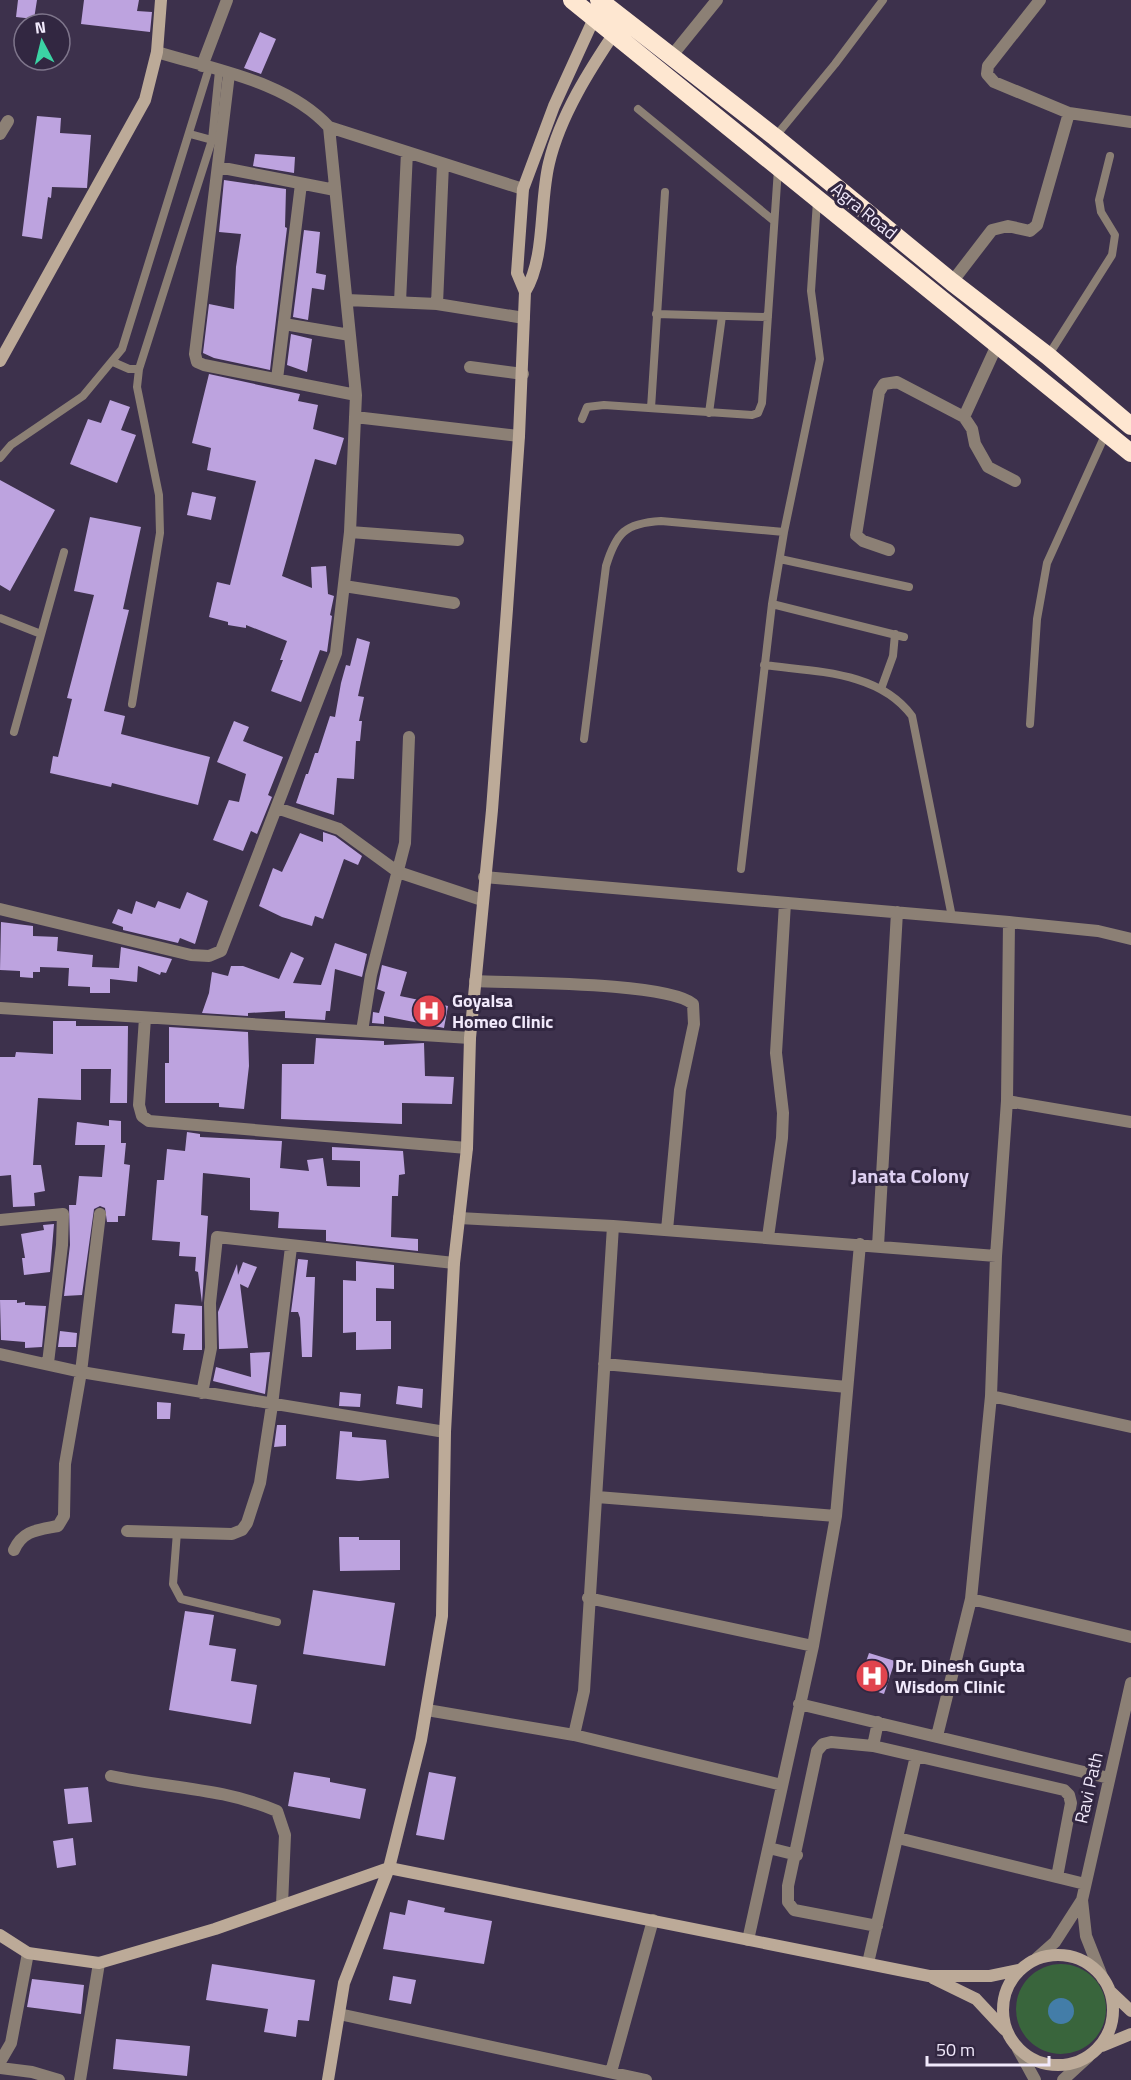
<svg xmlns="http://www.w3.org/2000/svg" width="1131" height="2080" font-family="'Titillium Web',sans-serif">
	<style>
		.green { fill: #39653c }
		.water { fill: #437da8 }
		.building { fill: #bda3df }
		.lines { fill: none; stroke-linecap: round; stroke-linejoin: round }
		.lane { stroke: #8c8075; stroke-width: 8 }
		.street { stroke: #8c8075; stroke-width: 12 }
		.secondary { stroke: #bcaa98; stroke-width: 12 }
		.highway { stroke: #fee7d1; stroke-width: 18 }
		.labels { text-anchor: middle; stroke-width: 6; stroke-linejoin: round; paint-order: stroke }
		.street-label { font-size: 18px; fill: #f1e9fb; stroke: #322741 }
		.poi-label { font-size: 18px; font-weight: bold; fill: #f1e9fb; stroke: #322741; text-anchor: start }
		.neighbourhood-label { font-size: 20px; font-weight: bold; fill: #ded0f2; stroke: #322741 }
	</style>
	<rect width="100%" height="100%" fill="#3d314c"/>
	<path class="green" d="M1016 2009a45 45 0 1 1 90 0a45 45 0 1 1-90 0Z"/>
	<path class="water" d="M1048 2011a13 13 0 1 1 26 0a13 13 0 1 1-26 0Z"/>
	<path class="building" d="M18,0h19l-3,19 -18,-2z
		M84,0h55l-2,11 15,1 -2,20 -69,-8z
		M260,32l16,7 -15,35 -17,-6z
		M37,116l24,2 -1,15 31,2 -4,53 -35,-1 -1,11 -3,-1 -6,42 -20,-3z
		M255,154l40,3 -1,16 -41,-7z
		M224,180l62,9 -1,38 2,1 -17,142 -56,-12 -11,-5 6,-49 25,5 2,-42 5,-33 -22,-2z
		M304,230l16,2 -4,41 10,2 -2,15 -12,-2 -4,32 -15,-3z
		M291,334l21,5 -5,33 -20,-7z
		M209,374l91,20 -2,7 20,4 -5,24 31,9 -8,27 -21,-6 -33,117 30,12 -1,-21 15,-1 2,28 6,2 -4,19 2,1 -5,36 -7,-2 -19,52 -30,-11 12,-31h-3l7,-19 -41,-16v3l-18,-3v-3l-19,-5 8,-35 13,3 26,-104 -49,-11 4,-22 -19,-5z
		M110,400l20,7 -9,23 15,5 -19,48 -47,-19 18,-45 13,4z
		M0,480l55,30 -45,81 -10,-6z
		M192,492l24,5 -5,23 -24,-5z
		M90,517l51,10 -18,82 6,1 -25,101 21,5 -4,18 89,23 -12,48 -86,-22 -1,4 -61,-14 3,-17 5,1 14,-58 -5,-1 27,-103 -20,-4z
		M357,638l13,4 -12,54 6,1 -5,24h3l-2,20h-4l-2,38 -17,-1 -3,37 -38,-12 10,-29h2l7,-21h3l12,-37 5,1 6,-34 5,-18 4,1z
		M234,721l15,6 -6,14 40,16 -15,38 4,2 -15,37 -6,-3 -8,20 -30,-11 16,-40 10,2 7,-28 -29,-12z
		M323,832l12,4 27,20 -4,9 -14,-6 -21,60 -8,-3 -3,10 -30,-9 -23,-11 14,-38 9,4 18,-39 23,9z
		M187,892l21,9 -13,43 -15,-6 -2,5 -55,-13v-3l-11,-4 6,-14 14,5 4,-13 19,7 3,-7 22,8z
		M1,922l32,4v10l25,1 -1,14 36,4 -1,12 27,1 2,-21 51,12 -6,14 -5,-1 -1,3 -22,-9 -1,16 -27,-3v14h-20v-6l-22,-1 1,-18 -29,-1v5h-7v6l-13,-1v-6l-20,-1z
		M335,943l32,11 -5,23 -27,-8 -5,42h-4l-1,9 -40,-2v-7l-37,2v3l-46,-3 7,-20 3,-21 16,4 3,-10h12l36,13 12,-27 13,6 -11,25 28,2z
		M382,965l25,7 -7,24 48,10 -4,22 -60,-12v8l-12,-1 1,-11 6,1 6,-21 -8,-3z
		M53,1021h23v5h52l-1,77h-17l1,-34h-30v31l-43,-2 -5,67h8l4,26 -11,2 1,13 -22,1 -2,-32 -11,1v-119h15l1,-5 37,2z
		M169,1027l79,5 1,34 -5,43 -25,-2v-4h-54v-40h4z
		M316,1038l68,3v4l40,-2 1,33 29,1 -2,27 -50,-1v21l-121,-5 1,-55h32z
		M109,1120l12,1v22h5l-2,21 6,1 -5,51h-7v6h-11l-2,-14 -5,-2 -6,3 -12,86 -18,1 6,-51 -1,-40h7l3,-29 23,1 3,-32h-30l2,-23 32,4z
		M187,1132l13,2v3l82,4 -2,27 29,3 -2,-11 16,-2 4,28 33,1v-26l-28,-1v-13l71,4 2,23 -6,1 -1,21h-6l-1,41 27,2v12l-92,-10v-11l-48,-2 1,-16 -29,-2v-32l-47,-5 -2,42 7,1 -6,87 -4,-31 -3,-1 1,-14 -17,-1 1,-14 -28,-2 5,-60h7l3,-31 18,2z
		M54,1224l-4,48 -26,3 -2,-17h3l-4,-24 23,-4 -1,-5z
		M298,1259l10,1 -2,17h9l-3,80h-10l-2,-39 -2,-6h-7z
		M356,1261l38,4v24l-18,-1v33h15v28l-35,1v-18l-13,1v-53l13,1z
		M243,1262l14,5 -9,21 -8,-4 8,64 -29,1 -1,-37 19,-48 1,11z
		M0,1300h17v3l8,-1v3l21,1 -4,41 -17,1v-6l-24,-2z
		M175,1304l27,2v44h-19l2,-16 -13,-1z
		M60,1331l17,2 -1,14h-18z
		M270,1352l-5,42 -52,-13 3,-14 35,10 -1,-24z
		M398,1386l25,3 -1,19 -26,-4z
		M340,1392l21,2 -1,13 -21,-1z
		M157,1402l14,1 -1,16h-13z
		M277,1425h9v21l-12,1z
		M340,1431l12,1v5l34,3 3,38 -30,3 -23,-2z
		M339,1537h20v3h41v30l-60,1z
		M313,1590l82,13 -10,63 -82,-12z
		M185,1611l29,4 -5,30 27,4 -5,32 26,4 -6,39 -82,-14z
		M869,1653l26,8 -11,33 -26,-9z
		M294,1772l36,6v4l36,7 -6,30 -72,-13z
		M429,1772l27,5 -12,63 -28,-5z
		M88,1787l4,35 -24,2 -4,-35z
		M73,1838l3,27 -19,3 -4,-27z
		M408,1900l37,8 -1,4 48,9 -8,43 -101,-15 7,-37 15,3z
		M212,1964l103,16 -6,41 -11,-1 -2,17 -32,-5 4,-23 -62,-9z
		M393,1976l23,4 -5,24 -22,-4z
		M32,1979l52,6 -3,29 -54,-7z
		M116,2039l74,7 -3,30 -74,-7z"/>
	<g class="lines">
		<path class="lane" d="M638,109l136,112
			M190,134l22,6
			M775,137l60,-73 48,-64
			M656,314l112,3
			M1048,356l64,-101 3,-20 -14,-23 -2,-12 11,-44
			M113,362l16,7h10
			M651,408l14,-216
			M709,413l13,-97
			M582,419l5,-12 17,-2 148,10 6,-2 4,-10 16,-234
			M0,458l11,-13 72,-49 39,-47 87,-281
			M780,559l129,28
			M772,604l132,33
			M0,618l41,16
			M764,665c52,7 115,6 148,51l40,201
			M881,689l12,-33 2,-22
			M132,704l28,-171 -1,-38 -22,-108 2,-18 73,-229 7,-69
			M1030,724l7,-105 10,-56 59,-130
			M14,732l50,-180
			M584,739l22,-173c10,-33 19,-43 55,-45l123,11
			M741,869l31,-265 12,-72 36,-173 -9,-68 6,-90
			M177,1532l-4,52 8,15 96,23"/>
		<path class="street" d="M1040,0l-52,66 -1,8 7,8 75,31
			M670,58l47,-58
			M202,66l25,-66
			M229,74l-34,280 2,8 7,3 152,30
			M329,127l194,62
			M0,134l8,-13
			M218,167l117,23
			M952,282l40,-52 16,-4 22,5 7,-6 32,-112 62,9
			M347,300l90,4 87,14
			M400,302l7,-150
			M437,304l6,-140
			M284,324l66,11
			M470,367l53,7
			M277,379l24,-195
			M355,417l164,19
			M964,417l33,-72
			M350,532l108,8
			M889,550l-26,-9 -7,-6 23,-143 5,-8 13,-2 67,35 8,12 3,15 13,23 27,14
			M344,586l110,17
			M277,808l62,21 59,43 84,28
			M484,877l525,45 89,9 33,8
			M0,909l191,46 18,1 12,-5 115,-298 14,-121 6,-137 -27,-268c-42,-46 -114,-57 -172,-75
			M475,981c41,2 192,1 218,23l1,20 -14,66 -13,140
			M0,1008l470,30
			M145,1018l-6,87 3,11 7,5 318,27
			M362,1031l9,-56 34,-132 4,-106
			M1007,1101l124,21
			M459,1218l154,8 383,30
			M0,1220l63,-6 -1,31 -14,118
			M768,1237l14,-99 1,-25 -7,-60 9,-150
			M878,1246l19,-334
			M0,1354l81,18 364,60
			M604,1364l243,23
			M202,1393l9,-45 -1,-45 7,-66 237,26
			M991,1396l140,31
			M597,1497l239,19
			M127,1531l105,3 10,-4 5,-7 13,-40 12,-78 19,-158
			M14,1550c9,-20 24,-20 44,-24l6,-10 1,-52 16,-92 19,-158
			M588,1598l225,48
			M971,1599l160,38
			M799,1704l310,74
			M427,1710l147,25 208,50
			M574,1735l10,-44 29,-465
			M937,1736l34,-137 20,-203 5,-140 11,-155 2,-179
			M873,1746l5,-24
			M111,1776c56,12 113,12 166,35l8,24 -3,70
			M898,1838l187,46
			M769,1848l28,7
			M1082,1900l4,36 17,43
			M877,1926l-83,-16 -6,-8v-16l29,-135 6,-7 8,-2 42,4 191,44 5,5 2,8 -14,74
			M748,1940l65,-294 23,-130 24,-272
			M1037,1958l18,-16 27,-42 49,-217
			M868,1963l48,-207
			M339,2014l307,66
			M1018,2049l17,31
			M0,2062l11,-19 17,-90
			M0,2068l32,4 27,8
			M611,2072l42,-152
			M80,2080l19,-117
			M1063,2080l25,-23"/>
		<path class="secondary" d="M525,292c21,-35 14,-88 24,-129 11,-47 41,-94 68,-134
			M0,361l145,-261 12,-48 4,-52
			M0,1935l28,18 71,10 116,-34 174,-61 540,108h61l29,-6
			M1003 2010a55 55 0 1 1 110 0a55 55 0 1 1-110 0Z
			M933,1978l43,21 29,31
			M1111,1992l20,19
			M1102,2046l29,-12
			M328,2080l16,-97 45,-115 32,-128 21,-124 3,-184 9,-169 13,-115 3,-110 22,-228 15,-201 12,-173 6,-144 -8,-19 6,-84 31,-83 42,-92"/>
		<path class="highway" d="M572,0l559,453
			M599,0l176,137 177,145 96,74 83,70"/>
	</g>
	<defs>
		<symbol id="hospital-disc" viewBox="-11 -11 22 22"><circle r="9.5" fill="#e0444e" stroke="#322741"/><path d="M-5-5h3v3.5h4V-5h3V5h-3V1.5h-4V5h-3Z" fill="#fff"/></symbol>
	</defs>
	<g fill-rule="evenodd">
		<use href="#hospital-disc" x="410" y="992" width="38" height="38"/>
		<use href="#hospital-disc" x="853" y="1657" width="38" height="38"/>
	</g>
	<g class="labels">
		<g class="street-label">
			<text transform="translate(864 211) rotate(39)" y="6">Agra Road</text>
			<text transform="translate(1089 1788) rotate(-77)" y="6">Ravi Path</text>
		</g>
		<g class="poi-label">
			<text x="452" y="1007">Goyalsa<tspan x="452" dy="21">Homeo Clinic</tspan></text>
			<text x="895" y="1672">Dr. Dinesh Gupta<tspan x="895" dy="21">Wisdom Clinic</tspan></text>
		</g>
		<g class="neighbourhood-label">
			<text x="910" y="1183">Janata Colony</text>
		</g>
	</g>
	<g transform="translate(42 42) rotate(353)"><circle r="28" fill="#322741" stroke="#7e758b" stroke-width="1.5"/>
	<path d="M0-4.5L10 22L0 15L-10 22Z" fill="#3bd4a4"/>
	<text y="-9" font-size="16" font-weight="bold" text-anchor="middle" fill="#f1e9fb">N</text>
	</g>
	<path d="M927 2056v9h122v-9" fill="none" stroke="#f1e9fb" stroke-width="3"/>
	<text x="936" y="2056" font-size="18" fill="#f1e9fb" stroke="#322741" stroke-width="4.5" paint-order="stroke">50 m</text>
</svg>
